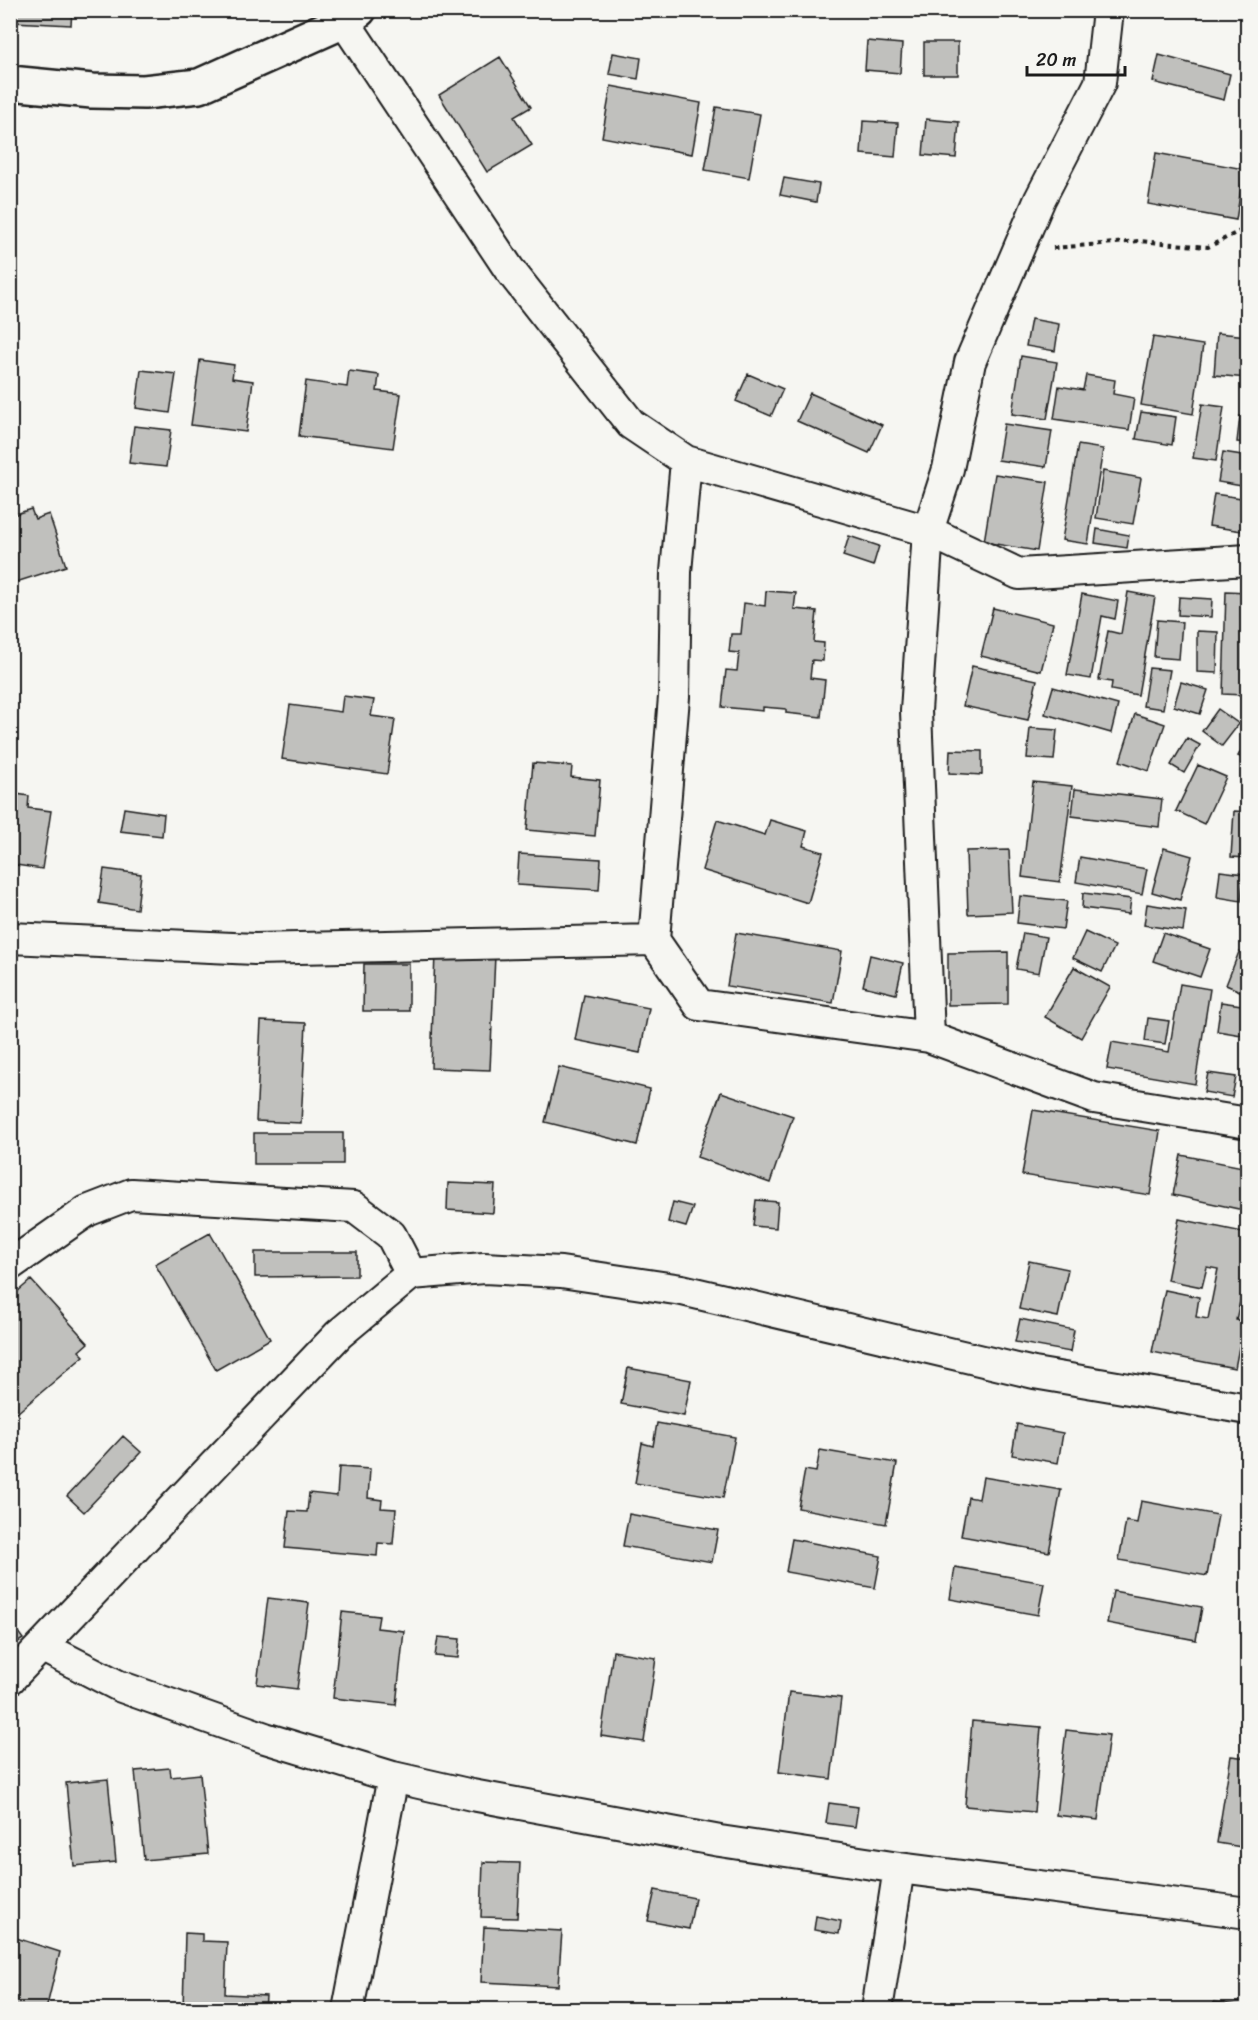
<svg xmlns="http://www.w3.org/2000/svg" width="1258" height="2020" font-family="Sriracha,sans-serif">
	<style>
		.building { fill: #c0c0bd; stroke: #1c1c1c; stroke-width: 1.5 }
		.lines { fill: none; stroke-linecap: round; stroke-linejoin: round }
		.minor-casing { stroke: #1c1c1c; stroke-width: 34 }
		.tertiary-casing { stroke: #1c1c1c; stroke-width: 38 }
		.path { stroke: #1c1c1c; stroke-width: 4; stroke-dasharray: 4.5 4.5; stroke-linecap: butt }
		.minor { stroke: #f6f6f2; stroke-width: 30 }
		.tertiary { stroke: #f6f6f2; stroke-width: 33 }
	</style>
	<rect width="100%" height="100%" fill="#f6f6f2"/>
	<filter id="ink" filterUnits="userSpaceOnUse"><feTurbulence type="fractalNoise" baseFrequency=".0167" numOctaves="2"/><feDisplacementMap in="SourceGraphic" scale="12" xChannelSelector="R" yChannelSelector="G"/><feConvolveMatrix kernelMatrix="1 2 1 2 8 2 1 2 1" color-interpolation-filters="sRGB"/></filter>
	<g filter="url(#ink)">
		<path class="building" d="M13,10h59l-1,15 -58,-3z
			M866,10h33l-32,5z
			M867,41l35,3 -2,29 -35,-3z
			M924,42h34v33h-34z
			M613,53l28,5 -3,21 -29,-5z
			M1159,55l71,19 -6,26 -71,-18z
			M500,57l31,50 -17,10 18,28 -45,27 -48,-77z
			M611,86l90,17 -9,51 -90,-17z
			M716,107l44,7 -11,64 -44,-8z
			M926,119l33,3 -3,36 -33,-3z
			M863,121l35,2 -3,34 -34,-3z
			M1156,153l88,16 -8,51 -88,-16z
			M784,178l35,6 -3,18 -36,-7z
			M1031,319l28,5 -4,27 -29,-5z
			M1217,333l31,3v42l-34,-3z
			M1153,337l50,8 -10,69 -52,-9z
			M1021,356l36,6 -10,57 -35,-5z
			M200,360l34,5 -2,13 21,3 -7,51 -55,-7z
			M141,370l35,4 -6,39 -34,-5z
			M349,371l30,4 -2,16 24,3 -8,54 -94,-12 7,-55 41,6z
			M748,374l35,15 -12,27 -35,-15z
			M1086,375l29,5 -2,14 21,4 -5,32 -75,-11 5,-33 24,4z
			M810,393l72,32 -13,28 -72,-32z
			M1202,404l22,3 -8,54 -23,-3z
			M1141,412l35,5 -4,28 -36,-6z
			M1240,416l8,1v26l-11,-1z
			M1004,424l48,7 -6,36 -48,-7z
			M134,426l37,4 -5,37 -37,-4z
			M1078,445l25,4 -15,95 -26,-4z
			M1223,452l25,4v31l-30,-5z
			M1103,471l38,7 -8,46 -37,-6z
			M995,474l53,8 -11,69 -53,-9z
			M1214,494l34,5v33l-39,-6z
			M31,509l4,10 14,-5 17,52 -56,18v-68z
			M1097,529l32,6 -2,13 -32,-5z
			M849,536l30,10 -6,20 -30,-10z
			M766,591l30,2 -2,16 23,2 -3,31 10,1 -1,18 -11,-1 -2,18 15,2 -4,37 -35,-4v-4l-23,-2v4l-41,-4 4,-37 11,1 2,-18 -10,-1 2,-18h10l3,-31 21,3z
			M1226,591l21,1 -4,103 -20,-1z
			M1128,592l27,5 -17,98 -27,-5 1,-8 -13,-2 9,-49 13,3z
			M1082,594l36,7 -3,18 -13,-3 -11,63 -24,-4z
			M1179,597l33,2 -1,18 -33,-2z
			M993,608l60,15 -12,48 -60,-15z
			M1157,620l25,2 -3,37 -25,-2z
			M1197,631l21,1 -1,41 -20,-1z
			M972,666l65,14 -9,40 -65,-14z
			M1149,668l21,2 -7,39 -20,-3z
			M1181,682l27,8 -8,24 -26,-8z
			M1053,687l65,18 -7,28 -66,-19z
			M343,696l31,4 -3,16 24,3 -8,55 -105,-15 8,-54 51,7z
			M1218,709l21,15 -17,22 -20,-15z
			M1135,714l30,10 -16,47 -29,-10z
			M1030,728l27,2 -3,30 -27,-2z
			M1187,738l13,7 -16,28 -13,-8z
			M1248,738v22l-10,-4z
			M950,750l32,1v24l-33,-2z
			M533,763l39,3 -1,11 29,3 -5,56 -68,-6z
			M1198,765l28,12 -22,47 -28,-13z
			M1033,782l39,4 -12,96 -38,-5z
			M1075,789l87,10 -3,28 -87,-11z
			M10,793l19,3 -1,12 23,3 -9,58 -32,-5z
			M124,808l40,6 -2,22 -42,-5z
			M1234,811l14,1v46l-17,-1z
			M717,820l48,15 5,-15 37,11 -4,15 20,6 -15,51 -106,-33z
			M1164,848l28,8 -12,44 -28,-8z
			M1009,850l3,62 -44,2 -2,-63z
			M519,854l82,5 -2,31 -82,-5z
			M1080,857l67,12 -5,25 -66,-12z
			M104,869l37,5 -4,35 -38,-6z
			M1220,871l24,3 -3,27 -24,-4z
			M1083,893l48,6 -2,15 -47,-6z
			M1020,896l47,5 -4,28 -46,-6z
			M1147,904l39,6 -3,21 -39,-6z
			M1247,914l1,1v24l-5,-1z
			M1085,932l30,14 -13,26 -29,-14z
			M736,933l106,18 -9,52 -106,-17z
			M1023,933l23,4 -7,36 -23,-4z
			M1163,933l47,16 -10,28 -47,-16z
			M1008,952v52l-60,1v-52z
			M1239,952l9,3 -1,39 -21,-9z
			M435,953l60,2 -5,115 -59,-2z
			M870,955l33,8 -7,31 -33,-8z
			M364,964h45v47h-46z
			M1074,967l36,20 -29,51 -36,-21z
			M1180,984l30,5 -15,95 -88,-15 5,-27 57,10z
			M584,995l65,13 -9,45 -65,-13z
			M1221,1002l27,4v30l-31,-5z
			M1148,1018l21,3 -4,23 -20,-3z
			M261,1021l45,2 -5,100 -45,-2z
			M559,1067l91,22 -13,56 -92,-23z
			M1208,1073l28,4 -4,20 -28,-5z
			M721,1092l72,24 -23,67 -73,-26z
			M1033,1110l127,21 -10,64 -128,-20z
			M254,1133h89v31h-89z
			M1181,1155l67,13v43l-75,-16z
			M448,1183l47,2 -2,28 -46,-3z
			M756,1200l22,2 -2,26 -23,-2z
			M673,1202l20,5 -7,20 -18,-5z
			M1179,1219l69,14v61l-6,-2 -6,28 12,3v13l-3,12 -6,-1 -4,21 -83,-16 13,-62 34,7 -3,20 12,2 10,-50 -11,-2 -5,20 -35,-7z
			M210,1233l60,106 -54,31 -61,-106z
			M255,1252h102v24l-102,1z
			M1029,1261l39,8 -10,48 -39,-8z
			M31,1280l57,63 -9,8 5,5 -74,63v-121z
			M1020,1319l54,11 -4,22 -55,-10z
			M628,1368l63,12 -7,36 -63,-12z
			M657,1423l78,14 -12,61 -88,-15 7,-40 11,3z
			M1017,1424l46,9 -5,30 -46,-8z
			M123,1436l18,16 -57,60 -17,-16z
			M820,1450l77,13 -11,61 -88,-16 7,-38 11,2z
			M339,1467l31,2 -2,29 14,2 -1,8 15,1 -3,35 -15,-1 -1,13 -92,-8 4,-37 18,1 2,-19 28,3z
			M983,1477l78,13 -12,62 -88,-16 7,-39 11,2z
			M1141,1501l77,14 -11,61 -88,-16 7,-39 11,2z
			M629,1514l89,16 -6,32 -89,-16z
			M792,1539l89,17 -6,32 -89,-16z
			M955,1567l89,16 -6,32 -88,-16z
			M1113,1591l89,16 -6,33 -89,-17z
			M268,1598l41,5 -12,86 -40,-5z
			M342,1612l37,4 -2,12 27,3 -8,74 -63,-7z
			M10,1621l13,18 -13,8z
			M438,1637l22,2 -2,19 -23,-2z
			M613,1651l43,7 -12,84 -43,-6z
			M789,1692l52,6 -10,81 -52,-7z
			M972,1721l69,6 -7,85 -69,-6z
			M1066,1730l43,5 -11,85 -42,-5z
			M1231,1756l17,2v90l-31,-5z
			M170,1768l1,9 29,-3 8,80 -64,6 -9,-89z
			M108,1779l8,83 -42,4 -8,-83z
			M829,1803l29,4 -3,20 -29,-4z
			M483,1862l37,1 -3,55 -36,-1z
			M655,1890l40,8 -6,31 -41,-8z
			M816,1916l25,5 -2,13 -25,-4z
			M484,1927l78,4 -4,55 -77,-4z
			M185,1933l17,1v7l25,1 -2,52 41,2 -1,14h-82z
			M10,1936l50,16 -14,58h-36z
			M1214,2002l29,4 -1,4h-30z"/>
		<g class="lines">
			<defs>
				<path id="minor" d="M344,21l165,248 122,155 55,37 242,70 91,43 229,-14
					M686,461l-10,111 -2,125 -20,243 45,65 230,32 165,61 154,25
					M10,938l245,11 399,-9
					M929,1037l-13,-326 12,-180 20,-62 22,-107 70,-163 60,-116 8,-73
					M10,1265l77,-54 44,-17 223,13 37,28 20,39
					M43,1647l76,39 146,52 128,39 79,18 248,46 179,27 349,45
					M10,1679l329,-345 72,-60 73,-6 77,4 121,18 352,83 214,36
					M348,2010l45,-233
					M877,2010l22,-142"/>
				<path id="tertiary" d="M10,83l82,8 52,1 55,-6 145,-65 15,-11"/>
			</defs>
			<use href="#minor" class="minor-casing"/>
			<use href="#tertiary" class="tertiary-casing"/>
			<path class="path" d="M1053,248l86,-7 69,6 40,-20"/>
			<use href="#minor" class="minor"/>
			<use href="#tertiary" class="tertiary"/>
		</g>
	</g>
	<rect width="1258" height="2020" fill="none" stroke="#f6f6f2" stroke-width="36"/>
	<rect x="18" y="18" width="1222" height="1984" fill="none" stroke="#1c1c1c" stroke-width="2" filter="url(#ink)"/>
	<path d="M1027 66v9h98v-9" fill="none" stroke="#1c1c1c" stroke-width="3"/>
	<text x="1036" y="66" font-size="18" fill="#1c1c1c" stroke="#f6f6f2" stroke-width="4.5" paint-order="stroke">20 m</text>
</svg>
